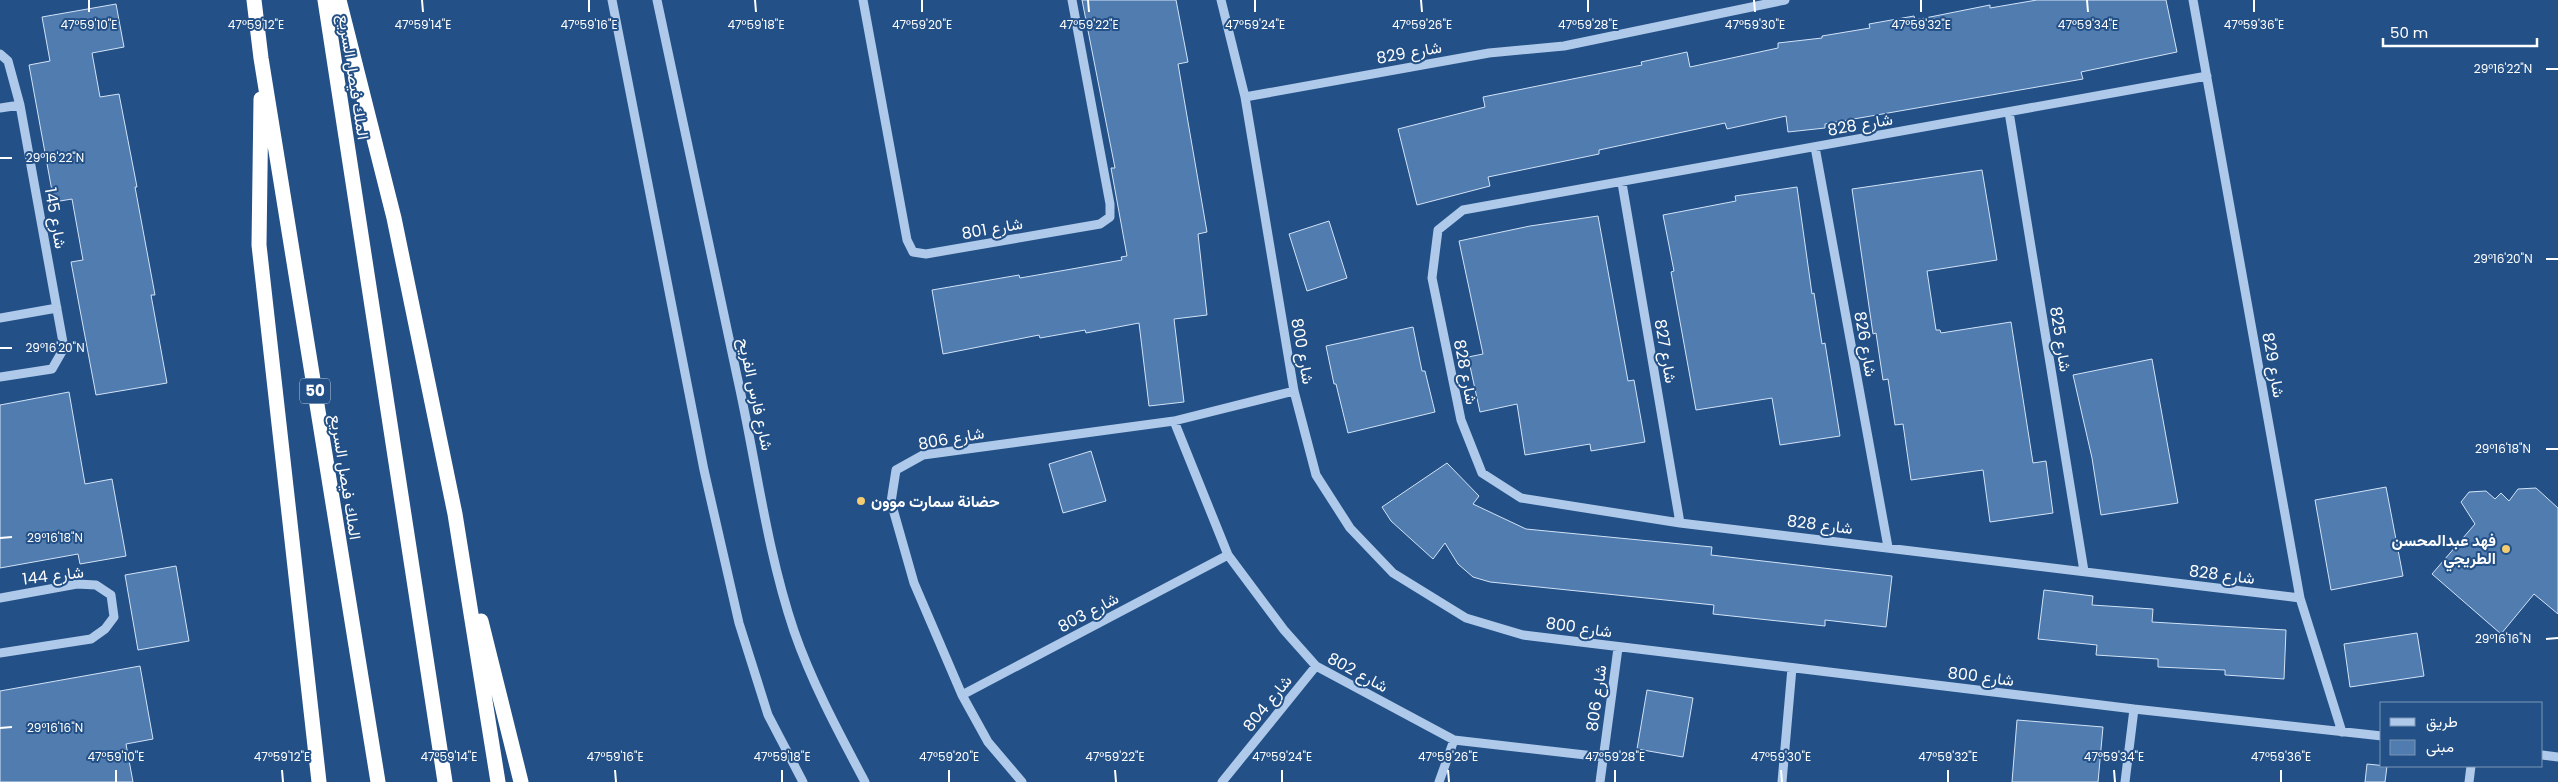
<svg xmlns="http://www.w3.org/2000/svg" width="2558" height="782" font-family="Poppins,Vazirmatn,sans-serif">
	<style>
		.building { fill: #507cb0; stroke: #d2e3f7 }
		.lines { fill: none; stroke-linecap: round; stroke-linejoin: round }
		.minor { stroke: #aec9e9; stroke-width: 9 }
		.highway { stroke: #fff; stroke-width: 15 }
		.ticks { fill: none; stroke: #fff; stroke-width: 2 }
		.poi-dot { fill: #f4cc71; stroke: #235086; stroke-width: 2 }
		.labels { text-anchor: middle; stroke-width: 4; stroke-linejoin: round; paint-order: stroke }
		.shield { fill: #235086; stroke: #bdcadb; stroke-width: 1 }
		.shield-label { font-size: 15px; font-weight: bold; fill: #fff }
		.street-label { font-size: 16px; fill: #fff; stroke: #235086 }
		.poi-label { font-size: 16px; font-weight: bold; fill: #fff; stroke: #235086; text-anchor: start }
		.ticks-label { font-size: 12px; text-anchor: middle; fill: #fff; stroke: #235086; stroke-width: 4; stroke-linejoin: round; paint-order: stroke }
	</style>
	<rect width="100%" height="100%" fill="#235086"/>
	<path class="building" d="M1082,0h94l12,62 -10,2 29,168 -9,2 9,81 -33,4 10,83 -35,4 -10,-83 -53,10 -1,-3 -45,8 -1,-3 -96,19 -11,-64 87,-15 1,3 46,-8 56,-10 -1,-3 6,-1 -16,-88h4z
		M2037,0h129l11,52 -96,20 2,7 -258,45v4l-37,4 -2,-16 -59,13 -2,-6 -126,27v4l-111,23 2,9 -73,19 -19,-76 87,-22 -2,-10 159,-32 -1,-3 46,-10 3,15 88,-19v-5l44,-5v-2l48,-8 -1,-4 45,-8 1,4 75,-15v3z
		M116,4l8,43 -32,6 8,44 19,-3 18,93h-2l20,108h-4l16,88 -71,12 -25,-133 12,-2 -11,-61 -18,3 -25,-137 21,-4 -8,-44z
		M1982,170l15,90 -70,11 9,59h4l1,3 70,-11 22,141 13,-2 7,52 -63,9 -7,-52 -72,10 -8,-56 -8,1 -7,-46 -5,1 -7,-47 -3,1 -21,-145z
		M1797,187l15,107 2,-1 8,51 3,-1 15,93 -60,9 -8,-47 -76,12 -25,-138 3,-1 -11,-56 73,-14 -1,-5z
		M1598,216l30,165 6,-1 11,62 -54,9 -1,-7 -65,11 -8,-51 -37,8 -12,-55 15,-3 -24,-113 71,-15z
		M1329,221l18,57 -40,13 -18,-57z
		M1413,327l9,44h3l10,41 -87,21 -12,-49h-2l-8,-38z
		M2152,359l26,144 -77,12 -9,-57 -19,-83z
		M69,392l16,92 27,-5 14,77 -46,8 -2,-10 -78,14v-163z
		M1091,451l15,50 -43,12 -14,-49z
		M1447,463l32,33 -6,8 53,25 186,18 -1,8 181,21 -6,51 -61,-7v6l-112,-12 1,-9 -224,-23 -17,-5 -15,-13 -13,-21 -12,16 -42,-38 -9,-14z
		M2386,487l17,89 -72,14 -16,-90z
		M2536,488l22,20v106l-24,-20 -33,40 -69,-60 43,-50 -14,-22 8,-10 17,-1 9,8 6,-6 8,8 9,-12z
		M176,566l13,75 -51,9 -13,-75z
		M2044,590l49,6 -1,9 61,4 -1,13 134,8 -2,49 -59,-4v-5l-67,-3v-8l-62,-4 1,-10 -59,-6z
		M2417,633l7,43 -74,11 -6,-43z
		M140,666l13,73 -27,5 7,38h-133v-91z
		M1647,690l46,8 -10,59 -46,-8z
		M2017,720l86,7 -5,55h-86z
		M2367,764l20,2 -2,16h-20z"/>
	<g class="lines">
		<path class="minor" d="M612,0l92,470 35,153 29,92 35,67
			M657,0c26,125 53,250 80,376 19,84 29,172 57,255 18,52 45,102 71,151
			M863,0l44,240 6,12 13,2 174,-30 10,-7v-13l-38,-204
			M1221,0l24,97 49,294 22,84 34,53 43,45 73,45 57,17 611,74 248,27
			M2193,0l107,598 42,134
			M0,54l8,7 12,44 44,243 -12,21 -52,8
			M2207,76l-744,134 -25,20 -6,48 29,142 21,53 39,25 159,25 620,75
			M1245,97l244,-44 75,-7 221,-46
			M0,108l20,-3
			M2009,112l75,459
			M1815,147l73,400
			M1622,183l58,340
			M0,318l57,-10
			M1174,421l54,134 56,75 32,36 138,74 149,17
			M0,598l77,-14 19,1 15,10 3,22 -9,12 -14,10 -91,14
			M962,695l266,-140
			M2542,755l16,2
			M1022,782l-34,-40 -26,-47 -48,-112 -23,-81 5,-32 27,-15 251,-34 120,-30
			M1222,782l94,-116
			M1439,782l15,-42
			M1600,782l18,-134
			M1782,782l10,-114
			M2125,782l9,-73
			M2469,782l2,-16"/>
		<path class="highway" d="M254,0l7,58 117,724
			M325,0l120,782
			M339,0l55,218 61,296 43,268
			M261,99l-2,146 60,537
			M481,621l40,161"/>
	</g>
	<path class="ticks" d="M89,0v12M256,0v12M422,0l1,12M589,0v12M755,0l1,12M922,0v12M1088,0l1,12M1255,0v12M1421,0l1,12M1588,0v12M1754,0l1,12M1921,0v12M2087,0l1,12M2254,0v12M2546,69h12M0,158h12M2546,259h12M0,348h12M2546,449h12M0,538l12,-1M2546,639l12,-1M0,728l12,-1M116,770v12M282,770l1,12M449,770v12M615,770l1,12M782,770v12M949,770v12M1115,770l1,12M1282,770v12M1448,770l1,12M1615,770v12M1781,770l1,12M1948,770v12M2114,770l1,12M2281,770v12"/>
	<g class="poi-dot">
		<circle cx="861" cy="501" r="5"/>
		<circle cx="2506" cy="549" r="5"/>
	</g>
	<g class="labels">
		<rect class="shield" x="300" y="378.5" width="30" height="25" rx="4"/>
		<g class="shield-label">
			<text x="315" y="396">50</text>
		</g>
		<g class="street-label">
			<text transform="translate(1409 52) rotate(-10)" y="6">شارع 829</text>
			<text transform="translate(354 77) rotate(81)" y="6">الملك فيصل السريع</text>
			<text transform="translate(1860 124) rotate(-10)" y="6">شارع 828</text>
			<text transform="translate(56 218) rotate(80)" y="6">شارع 145</text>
			<text transform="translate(992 228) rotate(-10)" y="6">شارع 801</text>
			<text transform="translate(2061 339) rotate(81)" y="6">شارع 825</text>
			<text transform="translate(1866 344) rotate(80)" y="6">شارع 826</text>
			<text transform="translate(1303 351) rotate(80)" y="6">شارع 800</text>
			<text transform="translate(1666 351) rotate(80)" y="6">شارع 827</text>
			<text transform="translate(2274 365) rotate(80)" y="6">شارع 829</text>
			<text transform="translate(1466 372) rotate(79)" y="6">شارع 828</text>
			<text transform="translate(756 394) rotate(78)" y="6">شارع فارس الفريح</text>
			<text transform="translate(951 438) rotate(-10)" y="6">شارع 806</text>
			<text transform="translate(346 477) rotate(81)" y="6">الملك فيصل السريع</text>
			<text transform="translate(1820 524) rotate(7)" y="6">شارع 828</text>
			<text transform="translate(2222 574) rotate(7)" y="6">شارع 828</text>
			<text transform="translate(53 575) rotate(-7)" y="6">شارع 144</text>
			<text transform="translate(1088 612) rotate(-28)" y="6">شارع 803</text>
			<text transform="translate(1579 627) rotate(8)" y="6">شارع 800</text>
			<text transform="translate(1358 672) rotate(28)" y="6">شارع 802</text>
			<text transform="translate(1981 676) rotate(7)" y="6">شارع 800</text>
			<text transform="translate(1596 698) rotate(-82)" y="6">شارع 806</text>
			<text transform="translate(1267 703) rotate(-51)" y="6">شارع 804</text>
		</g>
		<g class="poi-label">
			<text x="871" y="507">حضانة سمارت موون</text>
			<text x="2496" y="546" text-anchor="end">فهد عبدالمحسن<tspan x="2496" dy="18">الطريجي</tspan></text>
		</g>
	</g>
	<g class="ticks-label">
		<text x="89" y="29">47°59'10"E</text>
		<text x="256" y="29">47°59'12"E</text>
		<text x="423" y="29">47°59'14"E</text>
		<text x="589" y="29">47°59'16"E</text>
		<text x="756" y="29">47°59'18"E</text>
		<text x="922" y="29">47°59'20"E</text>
		<text x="1089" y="29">47°59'22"E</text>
		<text x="1255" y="29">47°59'24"E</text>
		<text x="1422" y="29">47°59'26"E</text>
		<text x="1588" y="29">47°59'28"E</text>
		<text x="1755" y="29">47°59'30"E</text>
		<text x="1921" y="29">47°59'32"E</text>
		<text x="2088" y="29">47°59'34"E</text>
		<text x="2254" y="29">47°59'36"E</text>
		<text x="2503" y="73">29°16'22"N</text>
		<text x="55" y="162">29°16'22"N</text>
		<text x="2503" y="263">29°16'20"N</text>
		<text x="55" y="352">29°16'20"N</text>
		<text x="2503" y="453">29°16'18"N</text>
		<text x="55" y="542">29°16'18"N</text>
		<text x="2503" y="643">29°16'16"N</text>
		<text x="55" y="732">29°16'16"N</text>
		<text x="116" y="761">47°59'10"E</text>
		<text x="282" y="761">47°59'12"E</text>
		<text x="449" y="761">47°59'14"E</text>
		<text x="615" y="761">47°59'16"E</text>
		<text x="782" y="761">47°59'18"E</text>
		<text x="949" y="761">47°59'20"E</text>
		<text x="1115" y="761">47°59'22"E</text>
		<text x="1282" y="761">47°59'24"E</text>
		<text x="1448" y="761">47°59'26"E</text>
		<text x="1615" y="761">47°59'28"E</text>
		<text x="1781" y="761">47°59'30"E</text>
		<text x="1948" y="761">47°59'32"E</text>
		<text x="2114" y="761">47°59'34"E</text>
		<text x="2281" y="761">47°59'36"E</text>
	</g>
	<rect x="2380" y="702" width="162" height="65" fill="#235086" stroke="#7b96b6"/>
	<rect x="2390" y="718" width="25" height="8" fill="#aec9e9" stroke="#7b96b6"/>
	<text x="2426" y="727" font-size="15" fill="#ffffff">طريق</text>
	<rect x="2390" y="740" width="25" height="15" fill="#507cb0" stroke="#7b96b6"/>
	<text x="2426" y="752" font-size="15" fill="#ffffff">مبنى</text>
	<path d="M2383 38v8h154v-8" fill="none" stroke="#ffffff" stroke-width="2.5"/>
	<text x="2390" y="38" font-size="15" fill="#ffffff" stroke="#235086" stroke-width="4" paint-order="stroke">50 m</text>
</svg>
